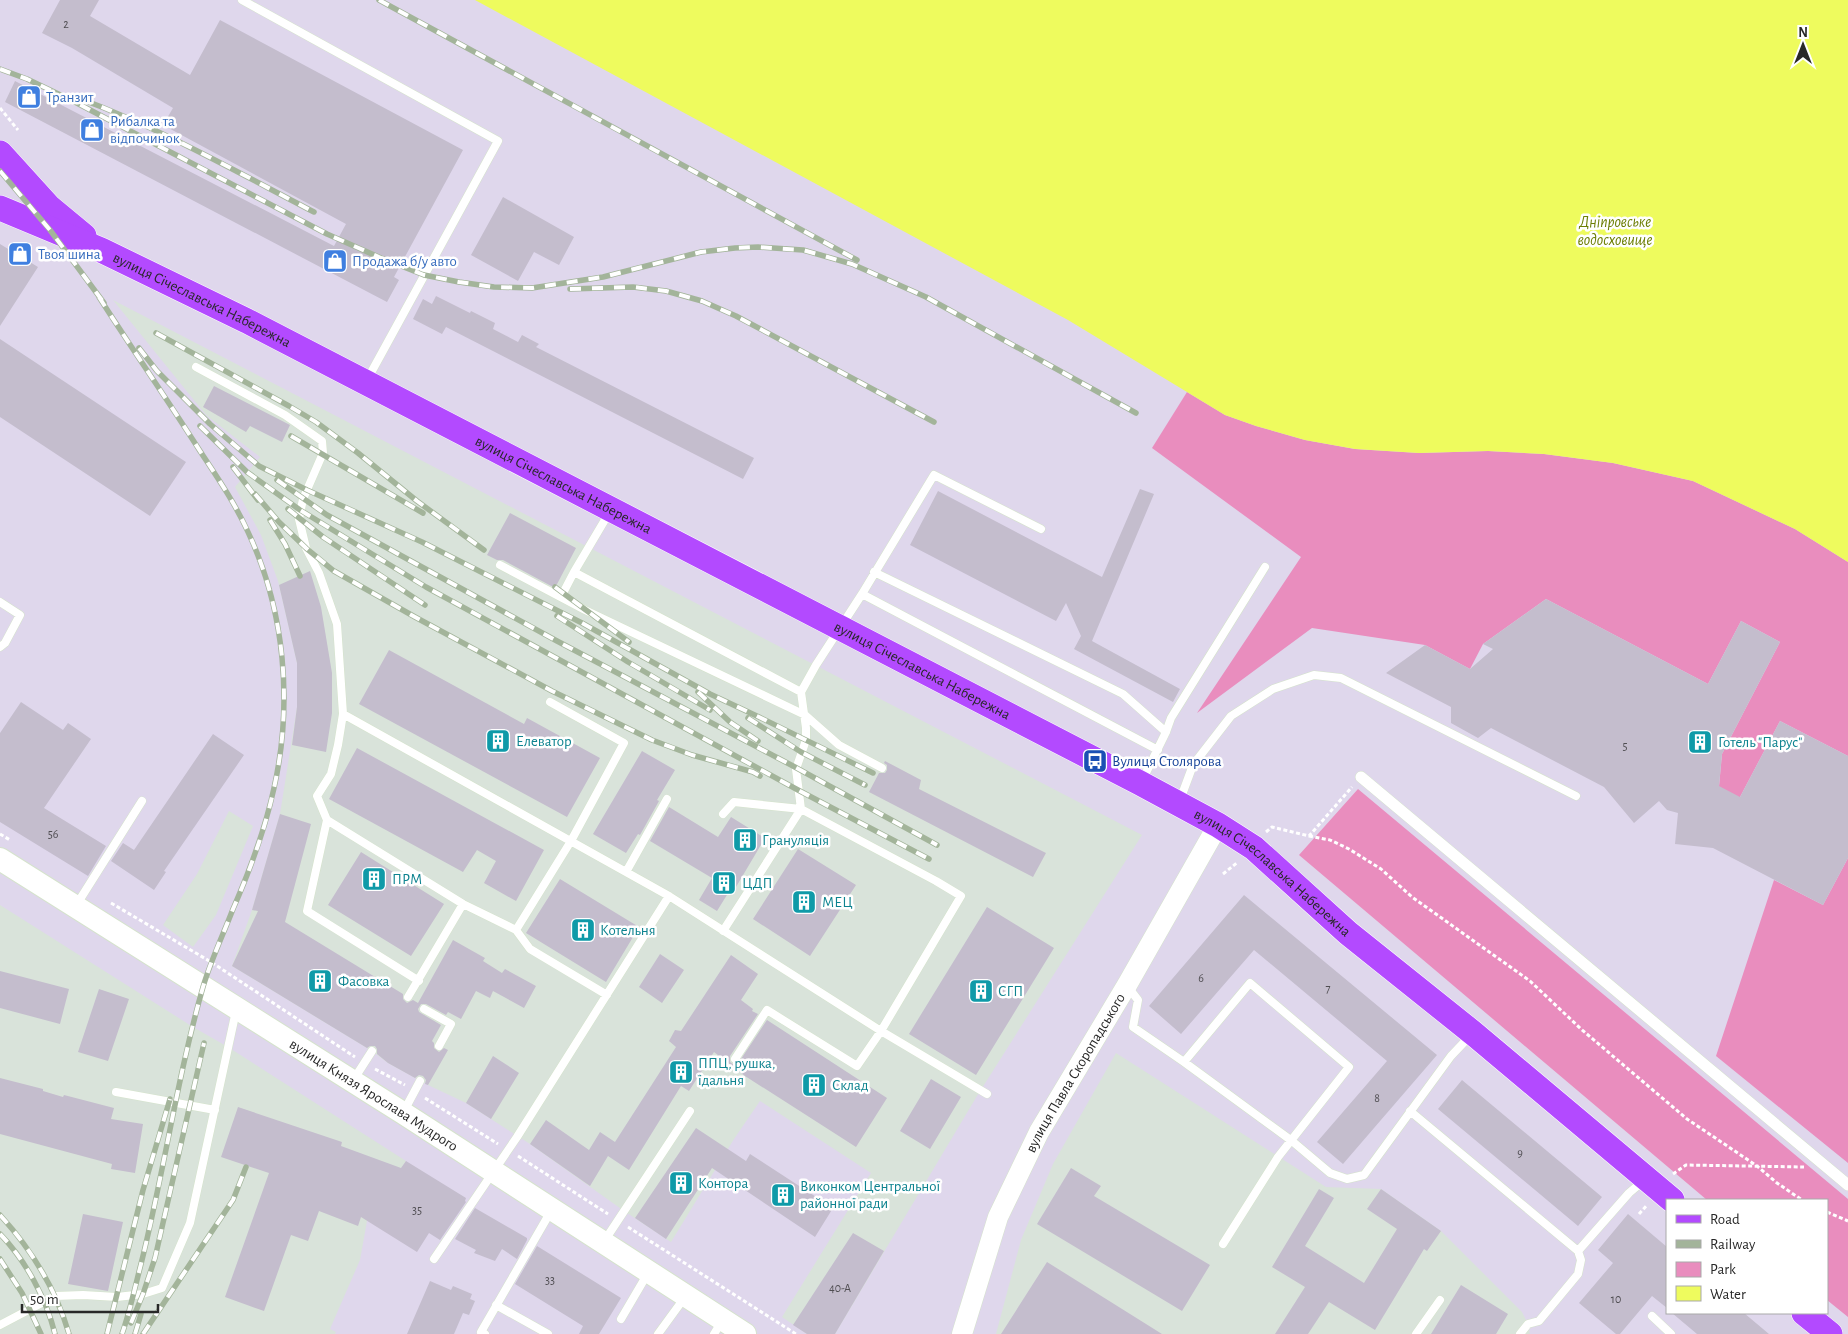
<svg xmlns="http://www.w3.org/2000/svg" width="1848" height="1334" font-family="'Alegreya Sans',sans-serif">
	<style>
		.industrial { fill: #d9e3da }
		.green { fill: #e98dbe }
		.water { fill: #eefb5e }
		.building { fill: #c4bdcd }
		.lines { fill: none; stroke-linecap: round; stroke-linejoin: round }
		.service-casing { stroke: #d5e3cc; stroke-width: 9 }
		.pedestrian-casing { stroke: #d5e3cc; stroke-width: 12 }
		.tertiary-casing { stroke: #d5e3cc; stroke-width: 21 }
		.secondary-casing { stroke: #d5e3cc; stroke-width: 24 }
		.primary-casing { stroke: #fff; stroke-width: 26 }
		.path { stroke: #fff; stroke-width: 3; stroke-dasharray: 4 2.5; stroke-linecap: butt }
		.service { stroke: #fff; stroke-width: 8 }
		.pedestrian { stroke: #fff; stroke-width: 11 }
		.tertiary { stroke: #fff; stroke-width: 20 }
		.secondary { stroke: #fff; stroke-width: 22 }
		.primary { stroke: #b34aff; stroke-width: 25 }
		.rail-casing { stroke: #a3b49a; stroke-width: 5.5 }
		.rail { stroke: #fff; stroke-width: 4; stroke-dasharray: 11; stroke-linecap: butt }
		.labels { text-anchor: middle; stroke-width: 5; stroke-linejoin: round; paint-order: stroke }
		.number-label { font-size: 12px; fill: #4f4d51 }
		.shop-label { font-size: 15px; fill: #366cbe; stroke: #fff; text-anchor: start }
		.street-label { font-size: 15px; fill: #282828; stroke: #fff }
		.culture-label { font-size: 15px; fill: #0d838f; stroke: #fff; text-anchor: start }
		.transit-label { font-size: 15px; fill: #164399; stroke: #fff; text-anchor: start }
		.water-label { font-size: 16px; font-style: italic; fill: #6c7e04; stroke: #fff }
	</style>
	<rect width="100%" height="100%" fill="#dfd7ec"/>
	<path class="industrial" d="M113,300l1029,535 -165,261 -142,238h-28l-25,-17 89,-144 -111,-72 -26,38 -63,103 -47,-31 -94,-67 -64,-41 -38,-18 -40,-22 -16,-12 -140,-85 20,-56 28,-96 17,-107v-44l-19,-82 -17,-46 -26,-48 25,-30 -54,-42z
		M229,811l24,15 -37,89 -23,32 -30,-22 34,-51z
		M0,905l193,122 35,20 178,114 -39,60 -7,39 -30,69 6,3 -1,2h-335z
		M1116,1053l210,134 55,2 60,42 81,81 6,12 2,10h-534l25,-94 32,-76z"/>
	<path class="green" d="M1187,392l38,23 31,11 49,14 50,9 64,4 69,-2 56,3 69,9 80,18 102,48 53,33v194l-68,-35 -40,76 -23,11 5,-54 58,-112 -39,-21 -33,63 -162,-85 -63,45 -13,25 -45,-24 -113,-17 -115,85 104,-156 -149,-109z
		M1358,789l490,410v118l-21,-17v-100h-120l-408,-345z
		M1848,858v305l-132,-107 58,-176 49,25z"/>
	<path class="water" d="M475,0h1373v562l-53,-33 -102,-48 -80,-18 -69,-9 -56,-3 -69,2 -64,-4 -50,-9 -49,-14 -31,-11 -157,-95z"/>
	<path class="building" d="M60,0h39l-9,16 100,59 30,-55 243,130 -69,127 5,3 -12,22 -382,-200 10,-21 319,165 12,-22 -183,-99 10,-17 -101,-60 -30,-15z
		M503,197l71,40 -15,28 -25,-13 -16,29 -47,-26z
		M0,244l38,23 -38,59z
		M436,296l34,17 1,-2 24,12 -2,6 25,13 4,-7 17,9 -3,3 218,111 -11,21 -297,-152 -4,7 -29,-15 10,-20 9,5z
		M0,339l186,123 -36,54 -150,-99z
		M214,386l76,39 -8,17 -32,-16 -4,6 -43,-25z
		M1140,489l14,5 -62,147 88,48 -7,13 -99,-53 7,-13 -15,-33 -10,18 -146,-76 28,-54 164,86z
		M510,513l66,35 -21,40 -52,-28h-6l-10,-5z
		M310,571l11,36 11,66v40l-6,39 -34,-7 5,-38v-44l-18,-78z
		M1546,599l162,85 33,-63 39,21 -58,112 -3,32 21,11 40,-76 68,35v102l-25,47 -110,-57 -38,-4 3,-31 -11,-3 -8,-9 -25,22 -30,-36 -113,-59 -13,10 -27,-15v-16l-65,-34 39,-28 45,24 23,-20 -10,-5z
		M389,650l135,74 3,-6 73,40 -33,59 -208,-113z
		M21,702l42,28 5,-7 23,16 -47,69 62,38 -18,30 -88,-54v-89z
		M213,734l31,21 -80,116 2,1 -12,18 -43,-29 12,-18 11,7z
		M357,748l187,102 -28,51 -32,-18 12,-22 -19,-11 -14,22 -134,-73z
		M642,751l33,19 -18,30 2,1 -19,34 -2,-1 -12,19 -33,-19z
		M885,761l36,19 -2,9 127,64 -13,24 -164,-85 10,-19h6l2,-3v-5l-3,-2z
		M669,807l49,30 13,-20 34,21 -32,54 -3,-2 -13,21 -18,-11 13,-22 -62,-37z
		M280,814l31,10 -26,98 118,72v5l4,4 6,-3 5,3 35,-63 32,18 -2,3 19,12 3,-4 31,17 -12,22 -31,-17 -3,7 -14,-7 -15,28 -13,-7 -2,3 -20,-11h-5l-3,5 1,3 22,13 -9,16 2,2v5l5,4 5,-4 4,2 -20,35 -3,-1 1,-4 -3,-4 -4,-1 -4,3 -27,-15 -11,-9v-5l-2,-3h-5l-3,2 -135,-82 26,-55 -6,-1z
		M798,849l58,36 -46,71 -57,-37z
		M361,852l83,52 -33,52 -83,-51z
		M560,879l79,48 -33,55 -80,-49z
		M1244,895l193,160 -94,109 -26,-22 70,-81 -133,-111 -73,84 -32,-28z
		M987,907l67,41 -78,127 -67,-41z
		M660,954l24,16 -22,33 -23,-16z
		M731,955l27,19 -17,26 12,9 -1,2 6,3 -28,42v6l4,3 5,-3 28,-42 120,78 -31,49 -111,-71 -31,-24 -25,39 -8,-5 -52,84 -21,-14 -18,30 -60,-42 16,-24 43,30 11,-18 15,10 61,-95 -7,-6 6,-11 6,1z
		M0,971l69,18 -9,35 -60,-16z
		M99,989l30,10 -21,62 -30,-9z
		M493,1056l26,17 -28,46 -25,-16z
		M0,1078l43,11v2l20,6 1,-2 50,13 -3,11 32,5 -8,49 -24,-4 1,-5 -112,-30z
		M931,1079l30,18 -31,52 -30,-18z
		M1462,1080l140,117 -24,29 -140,-117z
		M238,1107l104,35 -1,4 60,22 5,-7 60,37 -1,3 1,1 -26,38 -11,-7 -12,19 -56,-35 -3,9 -39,-15 -11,30 -17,-6 -27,76 -39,-14 44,-124 -48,-16z
		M696,1128l50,33 4,-7 83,54 -18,29 -103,-69 -46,71 -31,-21z
		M1071,1168l30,18 -7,10 116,69 -28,46 -145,-87z
		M1319,1189l15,9 -29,48 59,37 33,-54 -30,-20 14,-20 60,42 -14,20 -3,-2 -49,81 -46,-28 -21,32h-33l30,-47 -33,-20z
		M475,1208l52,30v2l-10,19 -15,-10 -7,12 -21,-8 2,-3 -21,-11z
		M83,1214l40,8 -15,69 -40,-7z
		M1628,1214l39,33v61l-15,-12 -32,38h-4l-37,-31 34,-40 -15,-13z
		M853,1233l31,18 -49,83h-28l-14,-9z
		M537,1246l84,52 -22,36h-20l4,-8 -68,-42z
		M1047,1262l115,72h-161z
		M430,1281l21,9 2,-4 19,8 -2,5 5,2 -6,14 -6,-2 -9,21h-47z
		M1461,1285l47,29 -12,20h-65z
		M1672,1313h72l25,21h-72z"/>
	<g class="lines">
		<defs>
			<path id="service" d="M242,0l256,141 -131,239
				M196,367l89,48 37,26 1,12 -20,46 -4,20 7,29 13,25 18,51 6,90 -5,31 -7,29 -14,22 10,24 136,84 53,26 14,19 77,46
				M609,513l-35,59 227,120
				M500,565l85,45 220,105 34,30 43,23
				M874,572l249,122 43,38
				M862,594l296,156
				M561,597l13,-25
				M0,602l20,13 -15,28 -5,4
				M343,714l326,182 212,135 106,63
				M1143,779l23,-47 5,-14 94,-151
				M1180,800l13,-35 38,-49 42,-27 41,-14 27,3 235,118
				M723,814l11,-12 67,7 135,72 25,15 -80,135 -24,35 -90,-56 -32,49
				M327,820l-20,91 112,70
				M626,872l41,-73
				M77,904l65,-103
				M516,930l55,-89 53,-98 -74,-41
				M723,931l78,-122 -5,-40 10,-29v-12l-5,-36 15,-27 46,-71 72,-119 107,54
				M1128,987l10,13 -5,27 51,35 108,79 38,32 17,6 17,-4 87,-119 19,-20
				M408,997l55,-93
				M424,1009l27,15 -12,22
				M1184,1062l66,-79 99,84 -71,90 -55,87
				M354,1079l18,-28
				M116,1092l99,18
				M404,1111l16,-30
				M1410,1111l168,140 3,9 -3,14 -39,47 -11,3 -8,10
				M605,1240l85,-129
				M1578,1251l51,-58 14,-12
				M434,1259l83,-122 152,-241
				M496,1305l52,29
				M1652,1316l19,18
				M621,1319l27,-46
				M0,1325l55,-29 28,-1 34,2 26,-3 19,-6 28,-65 46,-212
				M485,1334l-4,-2 70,-121
				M658,1334l27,-37
				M714,1334l8,-13
				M1416,1334l24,-34"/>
			<path id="pedestrian" d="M1361,777l487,408"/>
			<g id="tertiary">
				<path id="s1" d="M962,1334l36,-117 41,-85 88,-147 91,-160"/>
			</g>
			<g id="secondary">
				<path id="s2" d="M0,859l403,254 342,221"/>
			</g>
			<g id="primary">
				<path d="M0,153l49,54 35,29"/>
				<path id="s3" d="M0,208l101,42 146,71 893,462 78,42 36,23 94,85 125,100 199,167"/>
				<path d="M1804,1313l26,21"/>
			</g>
		</defs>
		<use href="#service" class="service-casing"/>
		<use href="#pedestrian" class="pedestrian-casing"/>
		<use href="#tertiary" class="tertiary-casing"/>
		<use href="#secondary" class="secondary-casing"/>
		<use href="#primary" class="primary-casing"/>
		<path class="path" d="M0,108l18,22
			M1266,832l6,-5 37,9 43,-49
			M0,834l10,6
			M1309,836l21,4 19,9 32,20 31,28 118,84 51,48 106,90 70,47 20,17 25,17
			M1223,874l15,-12
			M111,903l100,59 144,95
			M375,1069l30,16
			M425,1098l73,46
			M518,1156l90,58
			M1673,1174l13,-9 118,2
			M1827,1212l21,9
			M1639,1214l8,-9
			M628,1227l168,107"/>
		<use href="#service" class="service"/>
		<use href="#pedestrian" class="pedestrian"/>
		<use href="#tertiary" class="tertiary"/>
		<use href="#secondary" class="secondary"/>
		<use href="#primary" class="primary"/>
		<defs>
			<path id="rail" d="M379,0l478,260
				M0,69l27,10 46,22 254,133 54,24 43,17 35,7 35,5 38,1 71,-11 98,-25 34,-4 23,-1 45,3 49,14 74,33 210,116
				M81,99c81,30 156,73 233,113
				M0,171l50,59 54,73
				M570,289l63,-2 33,4 36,10 34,15 198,106
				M99,297c33,52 68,102 101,154 17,26 35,52 48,81 37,79 45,171 26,256 -9,42 -24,82 -41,121 -10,26 -22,51 -30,78 -26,91 -39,185 -62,277 -6,23 -11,47 -19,70
				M156,333l133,73 27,16 42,31 59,48 67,49
				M139,348l18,23 53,53 49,42 48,24 115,52 160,81 128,71 49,23 114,56
				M200,426l47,46 53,38 126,77 372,203 131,69
				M291,436l132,77
				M233,467l25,33
				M277,480l50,35 230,126 236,125 144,79
				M255,494l24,28 27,26 28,23 81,46 137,74 100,49 40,15 61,17 7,4
				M288,509l35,28 102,68
				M270,520l15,24 15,32
				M555,587l74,55
				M557,616l71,46 82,48
				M698,692l32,30 28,19
				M748,718l53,34 64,33
				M0,1215c31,34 56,74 69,119
				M0,1234c26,27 46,64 55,100
				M0,1259l22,34 19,41
				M131,1323l12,-29 12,-36 49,-215
				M107,1334l36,-144 27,-91
				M135,1334l6,-20
				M143,1334l90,-134 13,-33"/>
		</defs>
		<use href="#rail" class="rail-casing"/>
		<use href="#rail" class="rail"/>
	</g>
	<defs>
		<symbol id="shop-square" viewBox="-11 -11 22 22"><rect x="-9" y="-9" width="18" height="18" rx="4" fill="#3f7fe0" stroke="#fff"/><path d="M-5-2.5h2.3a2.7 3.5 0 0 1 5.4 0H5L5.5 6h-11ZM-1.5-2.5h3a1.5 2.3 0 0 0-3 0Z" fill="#fff"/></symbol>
		<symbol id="building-square" viewBox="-11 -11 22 22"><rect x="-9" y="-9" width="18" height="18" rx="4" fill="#0f9aa8" stroke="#fff"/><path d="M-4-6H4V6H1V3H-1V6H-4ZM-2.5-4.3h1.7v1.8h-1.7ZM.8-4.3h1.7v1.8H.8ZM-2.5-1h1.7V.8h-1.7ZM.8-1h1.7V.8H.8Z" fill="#fff"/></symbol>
		<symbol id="bus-square" viewBox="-11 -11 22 22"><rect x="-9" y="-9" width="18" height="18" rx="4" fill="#1a4fb4" stroke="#fff"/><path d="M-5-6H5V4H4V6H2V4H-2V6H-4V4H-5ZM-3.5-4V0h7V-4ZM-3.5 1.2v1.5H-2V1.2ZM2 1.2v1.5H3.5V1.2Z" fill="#fff"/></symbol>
	</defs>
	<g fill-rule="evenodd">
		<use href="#shop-square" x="15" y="83" width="28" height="28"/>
		<use href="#shop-square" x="78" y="116" width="28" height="28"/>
		<use href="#shop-square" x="6" y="240" width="28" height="28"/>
		<use href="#shop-square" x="321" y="247" width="28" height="28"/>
		<use href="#building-square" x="484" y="727" width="28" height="28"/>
		<use href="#building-square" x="1686" y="728" width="28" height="28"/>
		<use href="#bus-square" x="1081" y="747" width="28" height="28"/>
		<use href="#building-square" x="731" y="826" width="28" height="28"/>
		<use href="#building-square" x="360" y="865" width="28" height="28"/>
		<use href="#building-square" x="710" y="869" width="28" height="28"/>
		<use href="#building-square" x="790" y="888" width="28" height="28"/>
		<use href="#building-square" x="569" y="916" width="28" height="28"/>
		<use href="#building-square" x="306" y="967" width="28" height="28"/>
		<use href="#building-square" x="967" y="977" width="28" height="28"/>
		<use href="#building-square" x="667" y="1058" width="28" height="28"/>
		<use href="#building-square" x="800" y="1071" width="28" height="28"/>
		<use href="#building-square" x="667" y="1169" width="28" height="28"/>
		<use href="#building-square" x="769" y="1181" width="28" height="28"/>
	</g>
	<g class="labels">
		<g class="number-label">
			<text x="66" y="28">2</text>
			<text x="1625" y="750">5</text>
			<text x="53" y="838">56</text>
			<text x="1201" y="982">6</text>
			<text x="1328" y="992">7</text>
			<text x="1377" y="1102">8</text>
			<text x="1520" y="1157">9</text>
			<text x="417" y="1214">35</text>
			<text x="550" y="1284">33</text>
			<text x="840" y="1292">40-А</text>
			<text x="1616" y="1303">10</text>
		</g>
		<g class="shop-label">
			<text x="46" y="102">Транзит</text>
			<text x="110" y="126">Рибалка та<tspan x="110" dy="17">відпочинок</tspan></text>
			<text x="38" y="259">Твоя шина</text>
			<text x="352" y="266">Продажа б/у авто</text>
		</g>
		<g class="street-label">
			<text dy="5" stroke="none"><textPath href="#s3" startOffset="222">вулиця Січеславська Набережна</textPath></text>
			<text dy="5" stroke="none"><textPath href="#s3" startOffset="628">вулиця Січеславська Набережна</textPath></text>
			<text dy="5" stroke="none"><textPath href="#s3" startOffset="1032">вулиця Січеславська Набережна</textPath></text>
			<text dy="5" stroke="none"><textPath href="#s3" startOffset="1438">вулиця Січеславська Набережна</textPath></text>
			<text dy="5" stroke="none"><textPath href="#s1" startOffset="286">вулиця Павла Скоропадського</textPath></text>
			<text dy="5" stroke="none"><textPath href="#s2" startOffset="442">вулиця Князя Ярослава Мудрого</textPath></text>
		</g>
		<g class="culture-label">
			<text x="516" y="746">Елеватор</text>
			<text x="1718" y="747">Готель "Парус"</text>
			<text x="762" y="845">Грануляція</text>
			<text x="392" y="884">ПРМ</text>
			<text x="742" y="888">ЦДП</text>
			<text x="822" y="907">МЕЦ</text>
			<text x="600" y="935">Котельня</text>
			<text x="338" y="986">Фасовка</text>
			<text x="998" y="996">СГП</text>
			<text x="698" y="1068">ППЦ, рушка,<tspan x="698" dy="17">їдальня</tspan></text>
			<text x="832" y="1090">Склад</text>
			<text x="698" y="1188">Контора</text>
			<text x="800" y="1191">Виконком Центральної<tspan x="800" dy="17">районної ради</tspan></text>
		</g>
		<g class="transit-label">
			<text x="1112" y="766">Вулиця Столярова</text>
		</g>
		<g class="water-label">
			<text x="1615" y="227">Дніпровське<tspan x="1615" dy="18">водосховище</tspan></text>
		</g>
	</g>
	<rect x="1666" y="1199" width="162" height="115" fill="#ffffff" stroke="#a9a9a9"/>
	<rect x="1676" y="1215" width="25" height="8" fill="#b34aff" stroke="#a9a9a9"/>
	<text x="1710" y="1224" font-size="15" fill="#282828">Road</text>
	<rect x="1676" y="1240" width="25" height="8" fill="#a3b49a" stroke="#a9a9a9"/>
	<text x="1710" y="1249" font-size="15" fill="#282828">Railway</text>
	<rect x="1676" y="1262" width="25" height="15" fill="#e98dbe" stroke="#a9a9a9"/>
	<text x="1710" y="1274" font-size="15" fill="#282828">Park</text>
	<rect x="1676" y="1286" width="25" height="15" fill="#eefb5e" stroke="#a9a9a9"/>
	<text x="1710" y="1299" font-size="15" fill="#282828">Water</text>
	<g transform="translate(1803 45)" stroke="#ffffff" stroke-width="4" paint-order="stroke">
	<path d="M0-4L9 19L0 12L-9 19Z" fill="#282828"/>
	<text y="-8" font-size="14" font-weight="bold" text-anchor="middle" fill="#282828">N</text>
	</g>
	<path d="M22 1304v8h136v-8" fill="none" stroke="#282828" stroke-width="2.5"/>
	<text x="30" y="1304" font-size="15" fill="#282828" stroke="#ffffff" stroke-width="4" paint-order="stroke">50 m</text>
</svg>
